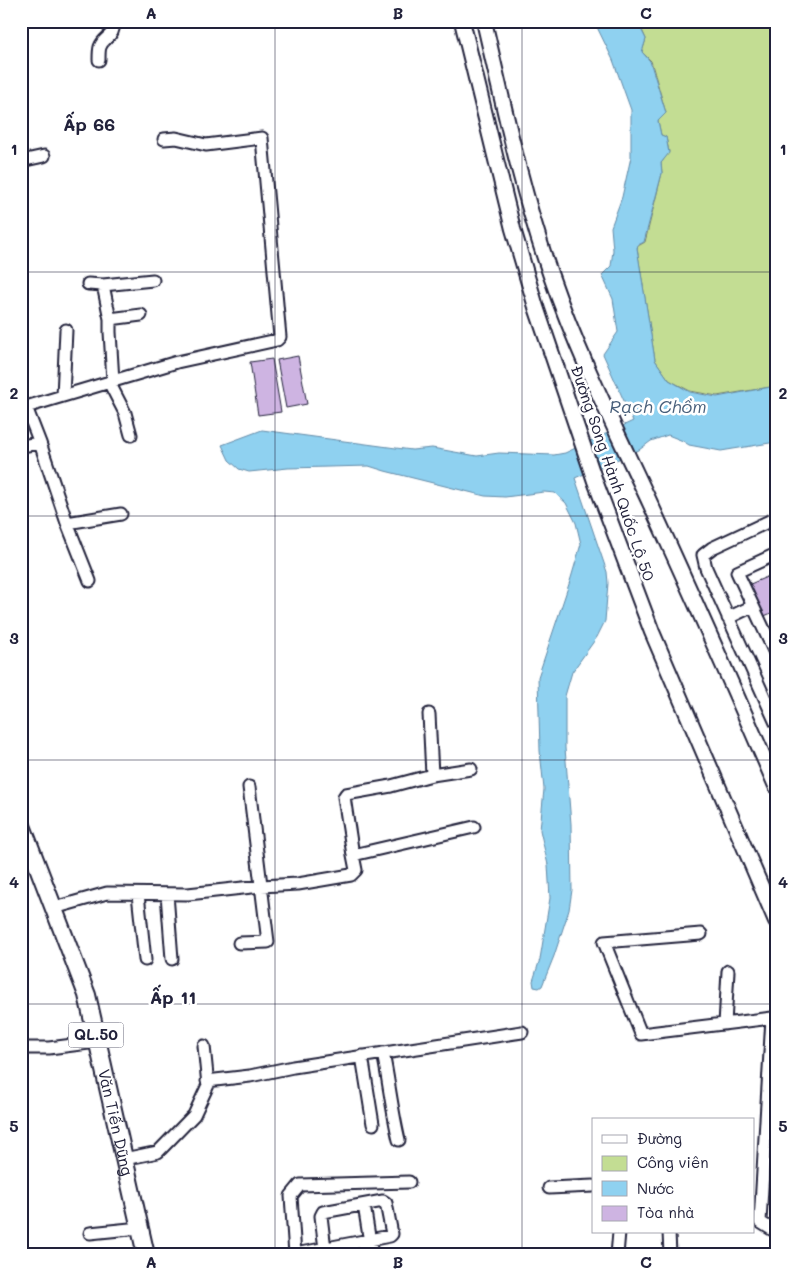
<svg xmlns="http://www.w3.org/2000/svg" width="797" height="1276" font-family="Mali,sans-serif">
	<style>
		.green { fill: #c3dd93; stroke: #728067 }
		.water { fill: #8fd1f0; stroke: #638ba8 }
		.building { fill: #ceb4e2; stroke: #22223b }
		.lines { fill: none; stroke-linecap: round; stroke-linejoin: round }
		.minor-casing { stroke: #22223b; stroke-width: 15 }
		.major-casing { stroke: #22223b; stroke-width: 18 }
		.highway-casing { stroke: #22223b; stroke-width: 20 }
		.minor { stroke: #fff; stroke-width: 11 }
		.major { stroke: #fff; stroke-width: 14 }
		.highway { stroke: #fff; stroke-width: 16 }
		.grid { fill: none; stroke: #22223b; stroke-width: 1; stroke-opacity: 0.55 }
		.labels { text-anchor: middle; stroke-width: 5; stroke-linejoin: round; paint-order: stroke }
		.shield { fill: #fff; stroke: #646476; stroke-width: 1 }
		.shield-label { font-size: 15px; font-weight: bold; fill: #22223b }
		.street-label { font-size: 16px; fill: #22223b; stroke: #fff }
		.neighbourhood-label { font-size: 18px; font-weight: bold; fill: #22223b; stroke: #fff }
		.water-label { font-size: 18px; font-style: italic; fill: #485f7a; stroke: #fff }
		.neatline { fill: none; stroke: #22223b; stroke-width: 2 }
		.grid-label { font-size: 16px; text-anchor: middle; font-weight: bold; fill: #22223b }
	</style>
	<rect width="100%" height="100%" fill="#fff"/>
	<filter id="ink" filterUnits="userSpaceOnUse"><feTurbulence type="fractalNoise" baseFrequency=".02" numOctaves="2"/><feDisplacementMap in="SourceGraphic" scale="10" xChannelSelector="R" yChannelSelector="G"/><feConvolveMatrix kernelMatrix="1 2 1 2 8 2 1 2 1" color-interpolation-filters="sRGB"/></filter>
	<g filter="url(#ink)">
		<path class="green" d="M638,21h138v365l-59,10 -27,-5 -21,-11 -14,-20 -18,-111 1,-3 7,-4 17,-69 -1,-10 8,-11 -3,-15 -5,-2 -3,-14 8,-8 -15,-52 -9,-9 4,-13z"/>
		<path class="water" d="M594,21h43l9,18 -4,13 8,9 16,52 -8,8 3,14 5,2 3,16 -8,10 1,10 -18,69 -6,3 -1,3 18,112 14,20 21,12 27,5 59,-11v56l-55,9 -32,-6 -6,-4 -15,-6 -17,6 -12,9 -64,28 32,94 1,11 -3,38 -8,16 -25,35 -7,24v52l6,76 1,66 -3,20 -15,46 -12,30 -3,2 -5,-1 -1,-6 7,-22 10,-61 -2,-33 -8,-35 4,-41 -4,-38 -2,-74 33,-99 10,-34 -5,-21 -10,-20 -11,-10 -11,-1 -39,5 -20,-1 -100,-25 -16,-5 -81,2 -39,4 -10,-3 -10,-9 -7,-15 40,-15 134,18 16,2 20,-2 45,8 22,-3 55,2 11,-2 68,-32 -30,-67 15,-22 -5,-33 -11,-24 9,-9 2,-16 -2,-23 11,-30 9,-40v-47l-18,-50z"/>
		<path class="building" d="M298,356l9,48 -21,4 -9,-48z
			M272,359l9,53 -23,3 -8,-53z
			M776,573v38l-14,6 -14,-32z"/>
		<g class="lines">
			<defs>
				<path id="minor" d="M99,60c0,-4 0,-10 1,-13 4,-11 16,-10 13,-26
					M21,161l23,-5
					M88,284l15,1 50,-5
					M103,285l7,34
					M113,381l-3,-49v-13l31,-4
					M109,382l16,31 6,22
					M63,396l3,-66
					M40,443l27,80 54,-9
					M21,446l19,-3 -14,-36 151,-45 100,-22 3,-3 -18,-199 -56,7 -30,-7 -12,1
					M776,518l-64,30 -9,7 3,13 70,155
					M67,523l23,58
					M776,554l-39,18 39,83
					M728,618l25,-12
					M429,714l3,61
					M353,855l-9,-58 2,-3 45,-8 41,-11 39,-6
					M138,894l7,66
					M167,894l5,65
					M54,908l53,-15 81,1 73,-8 37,-2 53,-9 5,-5 -3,-15 121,-28
					M701,934l-97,8 37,92 131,-16 -12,204 16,10
					M239,943l29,-1 -19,-155
					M725,1024l3,-53
					M21,1048h28l48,-6
					M383,1053c6,29 9,58 16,87
					M362,1056l11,68
					M207,1081l43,-5 43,-9 229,-35
					M124,1159l34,-7 36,-37 14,-30 -4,-39
					M549,1188l44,-2
					M364,1205l8,50
					M669,1232l1,23
					M90,1233l50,-5
					M295,1254l95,-18 2,-2 -6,-31 -3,-2 -60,11 -2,4 4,33
					M295,1255l-4,-59 9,-11 109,-3
					M617,1255l2,-23"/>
				<path id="major" d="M462,21l51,208 23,78 59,174 57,151 124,289
					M484,21c20,86 38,172 67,255 27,78 64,152 99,227 43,94 85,188 126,283"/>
				<g id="highway">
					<path id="s1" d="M21,823l66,172 59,260"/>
				</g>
			</defs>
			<use href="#minor" class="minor-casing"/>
			<use href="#major" class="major-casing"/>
			<use href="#highway" class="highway-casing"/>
			<use href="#minor" class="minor"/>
			<use href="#major" class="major"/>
			<use href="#highway" class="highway"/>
		</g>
	</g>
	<path class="grid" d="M275,21v1234M522,21v1234M21,272h755M21,516h755M21,760h755M21,1004h755"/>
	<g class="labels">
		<rect class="shield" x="68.5" y="1022.5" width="55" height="25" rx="4"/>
		<g class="shield-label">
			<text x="96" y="1040">QL.50</text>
		</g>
		<g class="street-label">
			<text transform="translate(613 473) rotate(71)" y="6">Đường Song Hành Quốc Lộ 50</text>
			<text dy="6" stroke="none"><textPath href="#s1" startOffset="315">Văn Tiến Dũng</textPath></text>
		</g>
		<g class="neighbourhood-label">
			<text x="89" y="131">Ấp 66</text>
			<text x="173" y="1004">Ấp 11</text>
		</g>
		<g class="water-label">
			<text x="658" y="413">Rạch Chồm</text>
		</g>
	</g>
	<rect width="797" height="1276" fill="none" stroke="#fff" stroke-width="55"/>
	<rect x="592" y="1118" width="162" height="115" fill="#ffffff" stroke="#a7a7b1"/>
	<rect x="602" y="1135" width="25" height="8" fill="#ffffff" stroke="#a7a7b1"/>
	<text x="637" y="1144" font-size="15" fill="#22223b">Đường</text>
	<rect x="602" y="1156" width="25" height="15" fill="#c3dd93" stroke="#a7a7b1"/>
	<text x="637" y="1168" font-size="15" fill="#22223b">Công viên</text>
	<rect x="602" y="1181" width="25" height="15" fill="#8fd1f0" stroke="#a7a7b1"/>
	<text x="637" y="1194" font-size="15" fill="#22223b">Nước</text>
	<rect x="602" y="1206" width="25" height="15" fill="#ceb4e2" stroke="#a7a7b1"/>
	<text x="637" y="1218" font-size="15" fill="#22223b">Tòa nhà</text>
	<rect x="28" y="28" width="742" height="1220" class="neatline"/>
	<g class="grid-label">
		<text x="151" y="19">A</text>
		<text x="398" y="19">B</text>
		<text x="646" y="19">C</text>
		<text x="14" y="155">1</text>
		<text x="783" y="155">1</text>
		<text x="14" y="399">2</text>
		<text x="783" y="399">2</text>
		<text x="14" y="644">3</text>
		<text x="783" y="644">3</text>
		<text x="14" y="888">4</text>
		<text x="783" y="888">4</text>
		<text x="14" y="1132">5</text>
		<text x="783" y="1132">5</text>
		<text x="151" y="1268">A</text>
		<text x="398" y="1268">B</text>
		<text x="646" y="1268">C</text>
	</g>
</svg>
